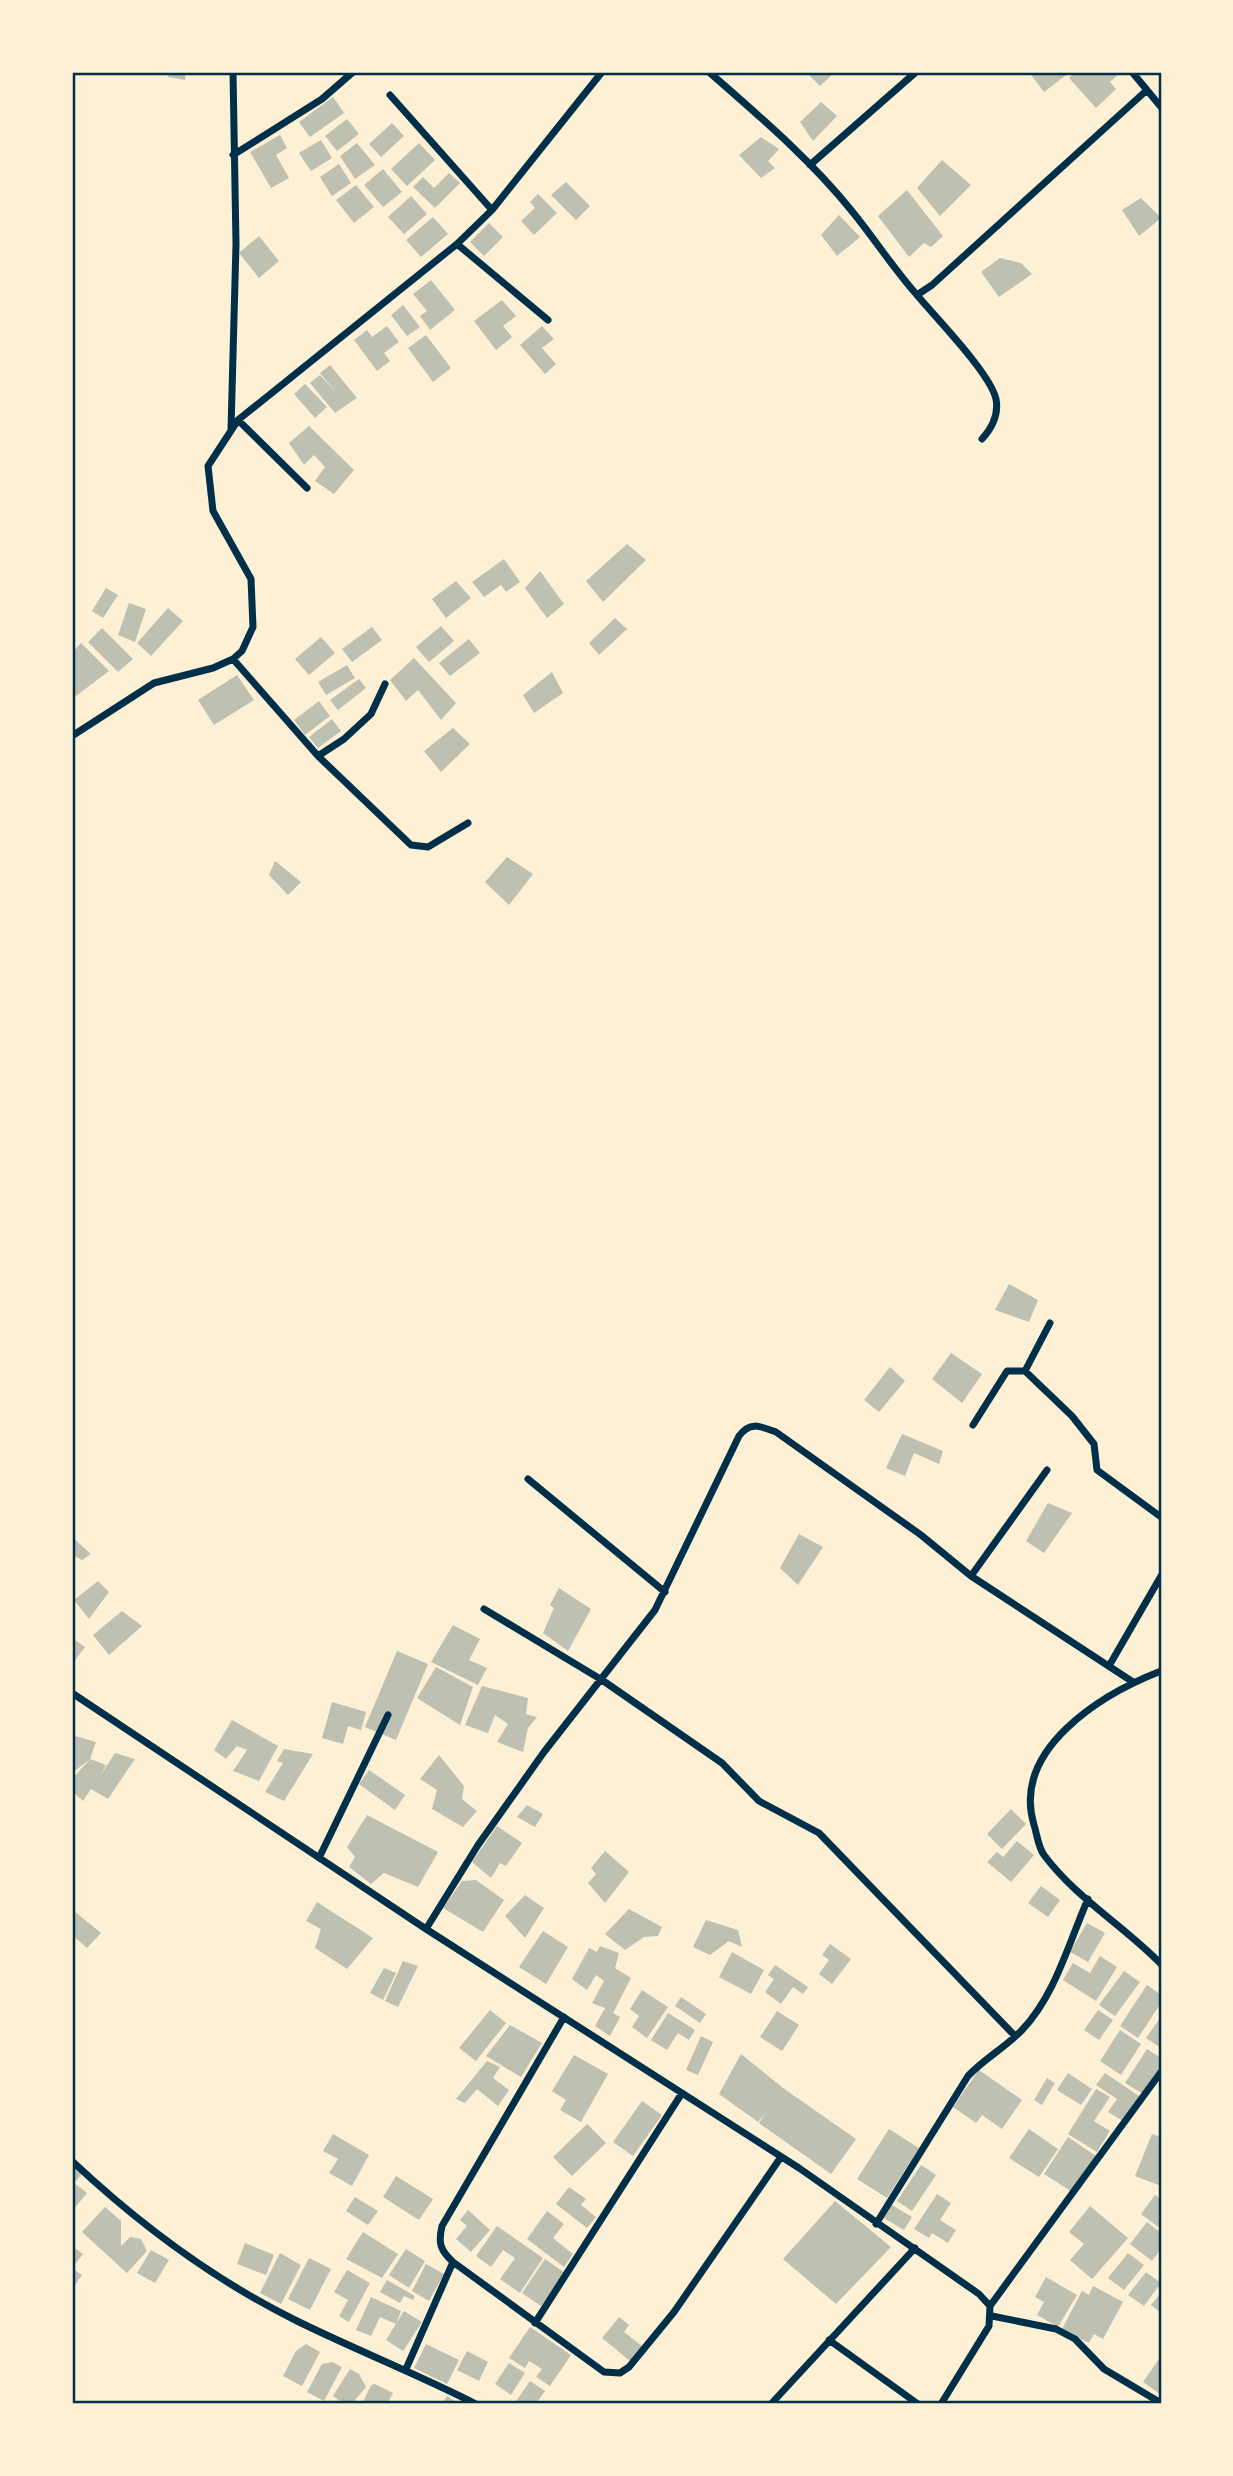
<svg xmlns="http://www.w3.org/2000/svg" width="1233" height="2476" font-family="'Golos Text',sans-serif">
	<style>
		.building { fill: #bec0b2 }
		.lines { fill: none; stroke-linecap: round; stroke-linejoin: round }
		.minor { stroke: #003049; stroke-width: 7 }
		.neatline { fill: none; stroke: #003049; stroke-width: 2.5 }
	</style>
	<rect width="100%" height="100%" fill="#fdf0d5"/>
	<path class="building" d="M169,72h17l-1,8 -17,-3z
		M806,72h29l-15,14z
		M1029,72h41l-26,20z
		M1076,72h45l-11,10 6,7 -20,19 -27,-30z
		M333,97l11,16 -34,24 -11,-15z
		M821,102l16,14 -24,25 -13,-19z
		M347,119l12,15 -22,17 -12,-15z
		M392,123l12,13 -23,21 -12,-13z
		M280,135l7,13 -11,7 13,23 -18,10 -21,-36z
		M761,137l18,12 -11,12 7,7 -14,10 -22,-23z
		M321,140l11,18 -21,13 -12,-18z
		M357,143l18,22 -20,14 -15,-23z
		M419,143l16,17 -28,26 -16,-17z
		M942,160l29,25 -31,31 -23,-28z
		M339,164l12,19 -19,13 -12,-19z
		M383,169l19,23 -19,15 -19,-22z
		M449,173l11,10 -25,25 -22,-21 10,-10 11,11z
		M566,182l24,24 -14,14 -25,-25z
		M356,185l18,22 -20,16 -18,-23z
		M907,190l36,46 -12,11 -7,-4 -15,14 -31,-41z
		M538,194l19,19 -23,22 -13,-14 14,-13 -5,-6z
		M411,196l16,18 -23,20 -16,-17z
		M1141,198l20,20 -22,18 -17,-26z
		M839,215l21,22 -23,19 -16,-21z
		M433,217l15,17 -27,23 -15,-17z
		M489,223l14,14 -19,19 -14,-14z
		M259,236l20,25 -20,17 -20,-25z
		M1000,258l21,5 11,11 -33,23 -18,-25z
		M431,280l24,30 -25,20 -10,-14 7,-5 -14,-17z
		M502,300l14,16 -13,10 9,11 -16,13 -22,-29z
		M403,305l17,22 -13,9 -16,-21z
		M387,326l12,16 -15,11 6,8 -13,10 -23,-31 13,-10 5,7z
		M542,326l12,13 -12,9 14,16 -11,10 -25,-29z
		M426,335l25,33 -18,14 -25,-34z
		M330,365l27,33 -22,15 -25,-30 10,-8 17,18 -17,-20z
		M305,384l22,23 -12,11 -21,-24z
		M309,426l45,44 -20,24 -19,-13 10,-14 -11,-12 -10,10 -15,-22z
		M627,544l19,16 -43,42 -17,-21z
		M504,559l16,23 -14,10 -5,-7 -17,12 -12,-15z
		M540,571l24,33 -17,14 -22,-30z
		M456,581l15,17 -25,20 -14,-19z
		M106,588l12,7 -15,23 -11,-7z
		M129,603l17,6 -11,33 -17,-7z
		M168,608l15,13 -32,35 -14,-13z
		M615,618l12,11 -28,26 -10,-12z
		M441,626l13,15 -25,21 -13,-15z
		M372,627l10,13 -30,22 -10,-13z
		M102,628l31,31 -15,13 -30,-30z
		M321,637l14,16 -26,22 -14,-16z
		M469,639l11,14 -30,23 -11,-13z
		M81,643l28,28 -33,25 -4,-3v-40z
		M414,658l42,45 -15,17 -23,-30 -12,11 -16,-21z
		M347,665l8,13 -29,17 -8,-13z
		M552,672l11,21 -29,20 -11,-18z
		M237,675l17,25 -40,25 -16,-25z
		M359,679l7,9 -28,22 -8,-10z
		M319,701l11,15 -25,19 -11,-15z
		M332,719l9,12 -23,17 -9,-11z
		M453,728l17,16 -29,28 -17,-21z
		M507,857l26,17 -24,31 -24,-23z
		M275,861l26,21 -13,13 -19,-20z
		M1009,1284l29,16 -9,22 -34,-12z
		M951,1353l31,21 -20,29 -30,-24z
		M890,1367l15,14 -26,31 -15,-12z
		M902,1434l41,17 -4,13 -25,-11 -9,23 -19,-8z
		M1048,1503l24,10 -28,40 -18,-12z
		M799,1534l24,13 -25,38 -18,-17z
		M72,1537l19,17 -9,6 -8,-4 -2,3z
		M98,1581l11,11 -20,27 -15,-19z
		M559,1588l32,21 -23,42 -25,-18 11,-25 -4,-3z
		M122,1611l20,15 -33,29 -16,-20z
		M453,1625l27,14 -11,21 18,8 -9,17 -47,-23z
		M72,1638l13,9 -13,17z
		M397,1651l31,13 -32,76 -31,-13z
		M436,1667l37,20 -13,38 -43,-27z
		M482,1686l46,12 -2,16 11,3 -9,11 -5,24 -26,-10 11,-18 -13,-9 -7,18 -23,-8z
		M332,1702l34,10 -5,18 -13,-4 -5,18 -21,-6z
		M232,1720l46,26 -19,35 -26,-10 14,-21 -10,-4 -11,13 -12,-9z
		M75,1736l21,6 -6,17 -14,11 -4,-2v-27z
		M284,1749l29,5 -29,47 -19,-9 18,-29 -6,-2z
		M115,1753l20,6 -27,40 -17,-10 -8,12 -11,-10v-12l18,-20 16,6 -6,11z
		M439,1755l25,31 -2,13 15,12 -14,16 -31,-18 5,-19 -17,-11z
		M369,1770l36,25 -10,15 -36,-26z
		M527,1805l16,9 -8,13 -18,-10z
		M1011,1809l15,15 -24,25 -15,-15z
		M367,1815l71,37 -20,35 -34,-14 -13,11 -22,-17 6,-10 -8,-10z
		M497,1826l25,17 -16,23 -6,-3 -9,15 -19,-16z
		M1017,1841l17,14 -23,27 -24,-20 10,-10 6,5z
		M605,1851l24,21 -24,31 -17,-20 8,-9 -5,-6z
		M476,1880l28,20 -21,32 -40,-24 19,-27z
		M1041,1886l19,14 -12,17 -20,-14z
		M525,1895l19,13 -19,30 -20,-22z
		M317,1902l56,36 -26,31 -32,-21 6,-19 -15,-8z
		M629,1909l33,18 -4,9 -14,1 -19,13 -20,-16z
		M74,1911l27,22 -14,15 -15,-13z
		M706,1920l32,10 4,17 -13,-6 -19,14 -17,-8z
		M1087,1923l18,10 -17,29 -18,-10z
		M543,1931l25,16 -22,37 -27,-17z
		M830,1944l21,15 -19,25 -13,-10 10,-14 -7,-5z
		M600,1946l19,7 -4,15 16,10 -18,35 7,4 -10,19 -15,-10 10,-18 -13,-5 12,-22 -8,-6 -9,15 -15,-11 17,-31 8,4z
		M732,1952l32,18 -13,24 -32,-17z
		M1100,1956l17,11 -21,34 -33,-21 10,-17 17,10z
		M403,1961l15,5 -20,41 -13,-6z
		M775,1965l33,22 -5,7 -10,-7 -12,17 -16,-12 9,-13 -6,-4z
		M384,1968l12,5 -13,27 -13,-7z
		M1124,1971l16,11 -25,34 -16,-11z
		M1147,1985l14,10v8l-23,35 -18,-12z
		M642,1990l26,17 -21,31 -15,-11 7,-11 -9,-7z
		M681,1997l25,17 -6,9 -25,-17z
		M490,2010l16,13 -30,38 -17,-13z
		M1098,2010l15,10 -14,20 -15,-10z
		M777,2011l22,14 -17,26 -22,-14z
		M668,2013l27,17 -6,10 -11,-7 -11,17 -16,-10z
		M1161,2017v31l-15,-10z
		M510,2025l32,18 -21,34 -35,-21z
		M1120,2030l21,14 -20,31 -21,-14z
		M701,2036l12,6 -15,33 -12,-5z
		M1147,2049l14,9v8l-18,28 -18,-11z
		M741,2054l42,34 73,51 -25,35 -72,-51 6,-10 -7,9 -39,-28z
		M574,2055l34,19 -27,48 -21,-12 6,-10 -14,-9z
		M487,2061l13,6 -7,11 16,12 -11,16 -21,-17 -12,14 -9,-4z
		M979,2070l43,30 -20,29 -20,-14 -6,8 -23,-16z
		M1068,2073l24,16 -11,16 -24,-15z
		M1105,2073l34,23 -16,25 -15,-9 9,-13 -21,-14z
		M1047,2078l8,5 -13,22 -8,-5z
		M1096,2089l14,8 -16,24 16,10 -13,21 -29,-18z
		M642,2101l20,14 -29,41 -20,-14z
		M587,2124l19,19 -34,33 -19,-19z
		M889,2129l30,19 -32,50 -30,-19z
		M1029,2129l29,20 -19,28 -30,-19z
		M333,2134l36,21 -17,31 -23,-13 9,-14 -15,-8z
		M1152,2134l9,3v49l-26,-10z
		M1068,2137l28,19 -24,36 -28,-18z
		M921,2165l15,10 -24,36 -15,-10z
		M72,2166l10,8 -8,9 13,10 -15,18z
		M396,2176l37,23 -14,21 -36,-23z
		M569,2187l17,12 -5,6 15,12 -9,11 -31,-24z
		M937,2194l14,9 -11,17 16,10 -8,13 -16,-10 -3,5 -15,-9z
		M1155,2195l6,4v30l-20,-15z
		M355,2197l23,14 -10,14 -22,-14z
		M835,2201l56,46 -55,57 -53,-45z
		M892,2205l20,12 -8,13 -20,-12z
		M1090,2206l38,32 -36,41 -22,-19 14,-16 -15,-12z
		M105,2207l16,14v25l9,-9 11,2 6,12 -20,22 -45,-41z
		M468,2210l22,20 -19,22 -15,-13 11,-13 -7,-6z
		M547,2211l17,13 -11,14 20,16 -9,13 -37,-28z
		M1147,2222l14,11v16l-9,12 -22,-17z
		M497,2226l46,32 -23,35 -20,-14 15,-21 -12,-8 -12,17 -15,-11z
		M363,2232l35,22 -16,24 -36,-19z
		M245,2243l29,12 -8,20 -29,-11z
		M72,2246l11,8 -11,14 10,7 -10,14z
		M406,2249l19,12 -16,27 -20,-13z
		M151,2250l18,10 -14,23 -18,-10z
		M280,2253l21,12 -20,39 -21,-11z
		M1128,2253l16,12 -20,25 -16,-12z
		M309,2258l22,11 -21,41 -22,-11z
		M545,2259l20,14 -24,33 -19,-13z
		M426,2264l18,10 -15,27 -17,-10z
		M347,2270l23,13 -21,39 -10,-6 9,-16 -14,-8z
		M1146,2272l15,11 -17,23 -16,-11z
		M1046,2277l31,18 -19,32 -21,-12 7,-13 -9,-5z
		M387,2280l28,16 -2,4 -9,-4 -4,7 -20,-11z
		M1093,2286l30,16 -20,37 -9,-5 -5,9 -27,-14 20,-38 7,4z
		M1161,2293v20l-10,-8z
		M371,2297l30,14 -5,13 -16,-7 -9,19 -15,-6z
		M404,2311l18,11 -19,29 -17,-11z
		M619,2317l10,8 -5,7 18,14 -12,15 -28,-23z
		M530,2327l41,28 -21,31 -14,-9 6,-8 -13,-8 -4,7 -16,-10z
		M306,2344l14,8 -18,34 -19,-10 13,-25z
		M426,2344l33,16 -12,24 -33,-16z
		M467,2351l21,11 -9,19 -22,-11z
		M1161,2356v37l-1,1 -17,-12z
		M332,2362l10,5 -18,34 -17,-9 15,-28z
		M509,2363l16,10 -14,22 -16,-11z
		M350,2369l9,5 7,13 -11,13 5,4h-16l-11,-8z
		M530,2381l15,10 -9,13h-22z
		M375,2384l18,9 -6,11h-25l9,-19z
		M447,2396l12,8h-17z"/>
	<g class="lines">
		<path class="minor" d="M709,72c49,43 101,87 142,138 23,28 42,58 66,85l15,-10 215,-195
			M1132,72l29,35
			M390,95l102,115
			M233,155l89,-56 31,-27
			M810,165l106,-93
			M457,244l91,76
			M917,295c19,23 73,78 79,104 3,16 -4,29 -14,40
			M238,420l69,68
			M231,429l5,-185 -3,-172
			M233,659l85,97 93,89 17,2 40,-24
			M72,736l82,-53 59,-15 20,-9 9,-8 11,-24 -2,-48 -38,-68 -5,-45 30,-46 219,-176 35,-34 110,-138
			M318,756l26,-17 27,-25 14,-30
			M1025,1371l47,45 22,28 3,26 64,47
			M973,1425l34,-54h18l25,-48
			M528,1479l137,113
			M971,1576l76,-106
			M484,1609l118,71 120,83 37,38 60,32 196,203
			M1109,1666l52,-90
			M1161,1671c-59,23 -150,78 -127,154 3,9 4,22 10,30 32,43 80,71 117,109
			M72,1693l354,236 373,239 180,126 11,12 -1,20 -48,78
			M319,1858l69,-143
			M426,1929l52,-84 66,-93 111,-142 84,-174c11,-15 21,-10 37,-4l145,103 50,41 162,106
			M72,2161c67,63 142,119 225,160 59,29 120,53 179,83
			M876,2224l92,-148c17,-18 38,-29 54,-46 33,-34 47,-88 66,-131
			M453,2262l151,110 16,1 9,-6 45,-55 107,-155
			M990,2306l171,-234
			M992,2316l64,13 19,10 29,30 57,34
			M535,2323l147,-230
			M829,2340l89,64
			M406,2369l47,-107c-13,-12 -15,-19 -11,-36l122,-209
			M771,2404l144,-156"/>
	</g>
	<rect width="1233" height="2476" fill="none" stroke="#fdf0d5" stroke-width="147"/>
	<rect x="74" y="74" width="1086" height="2328" class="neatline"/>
</svg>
